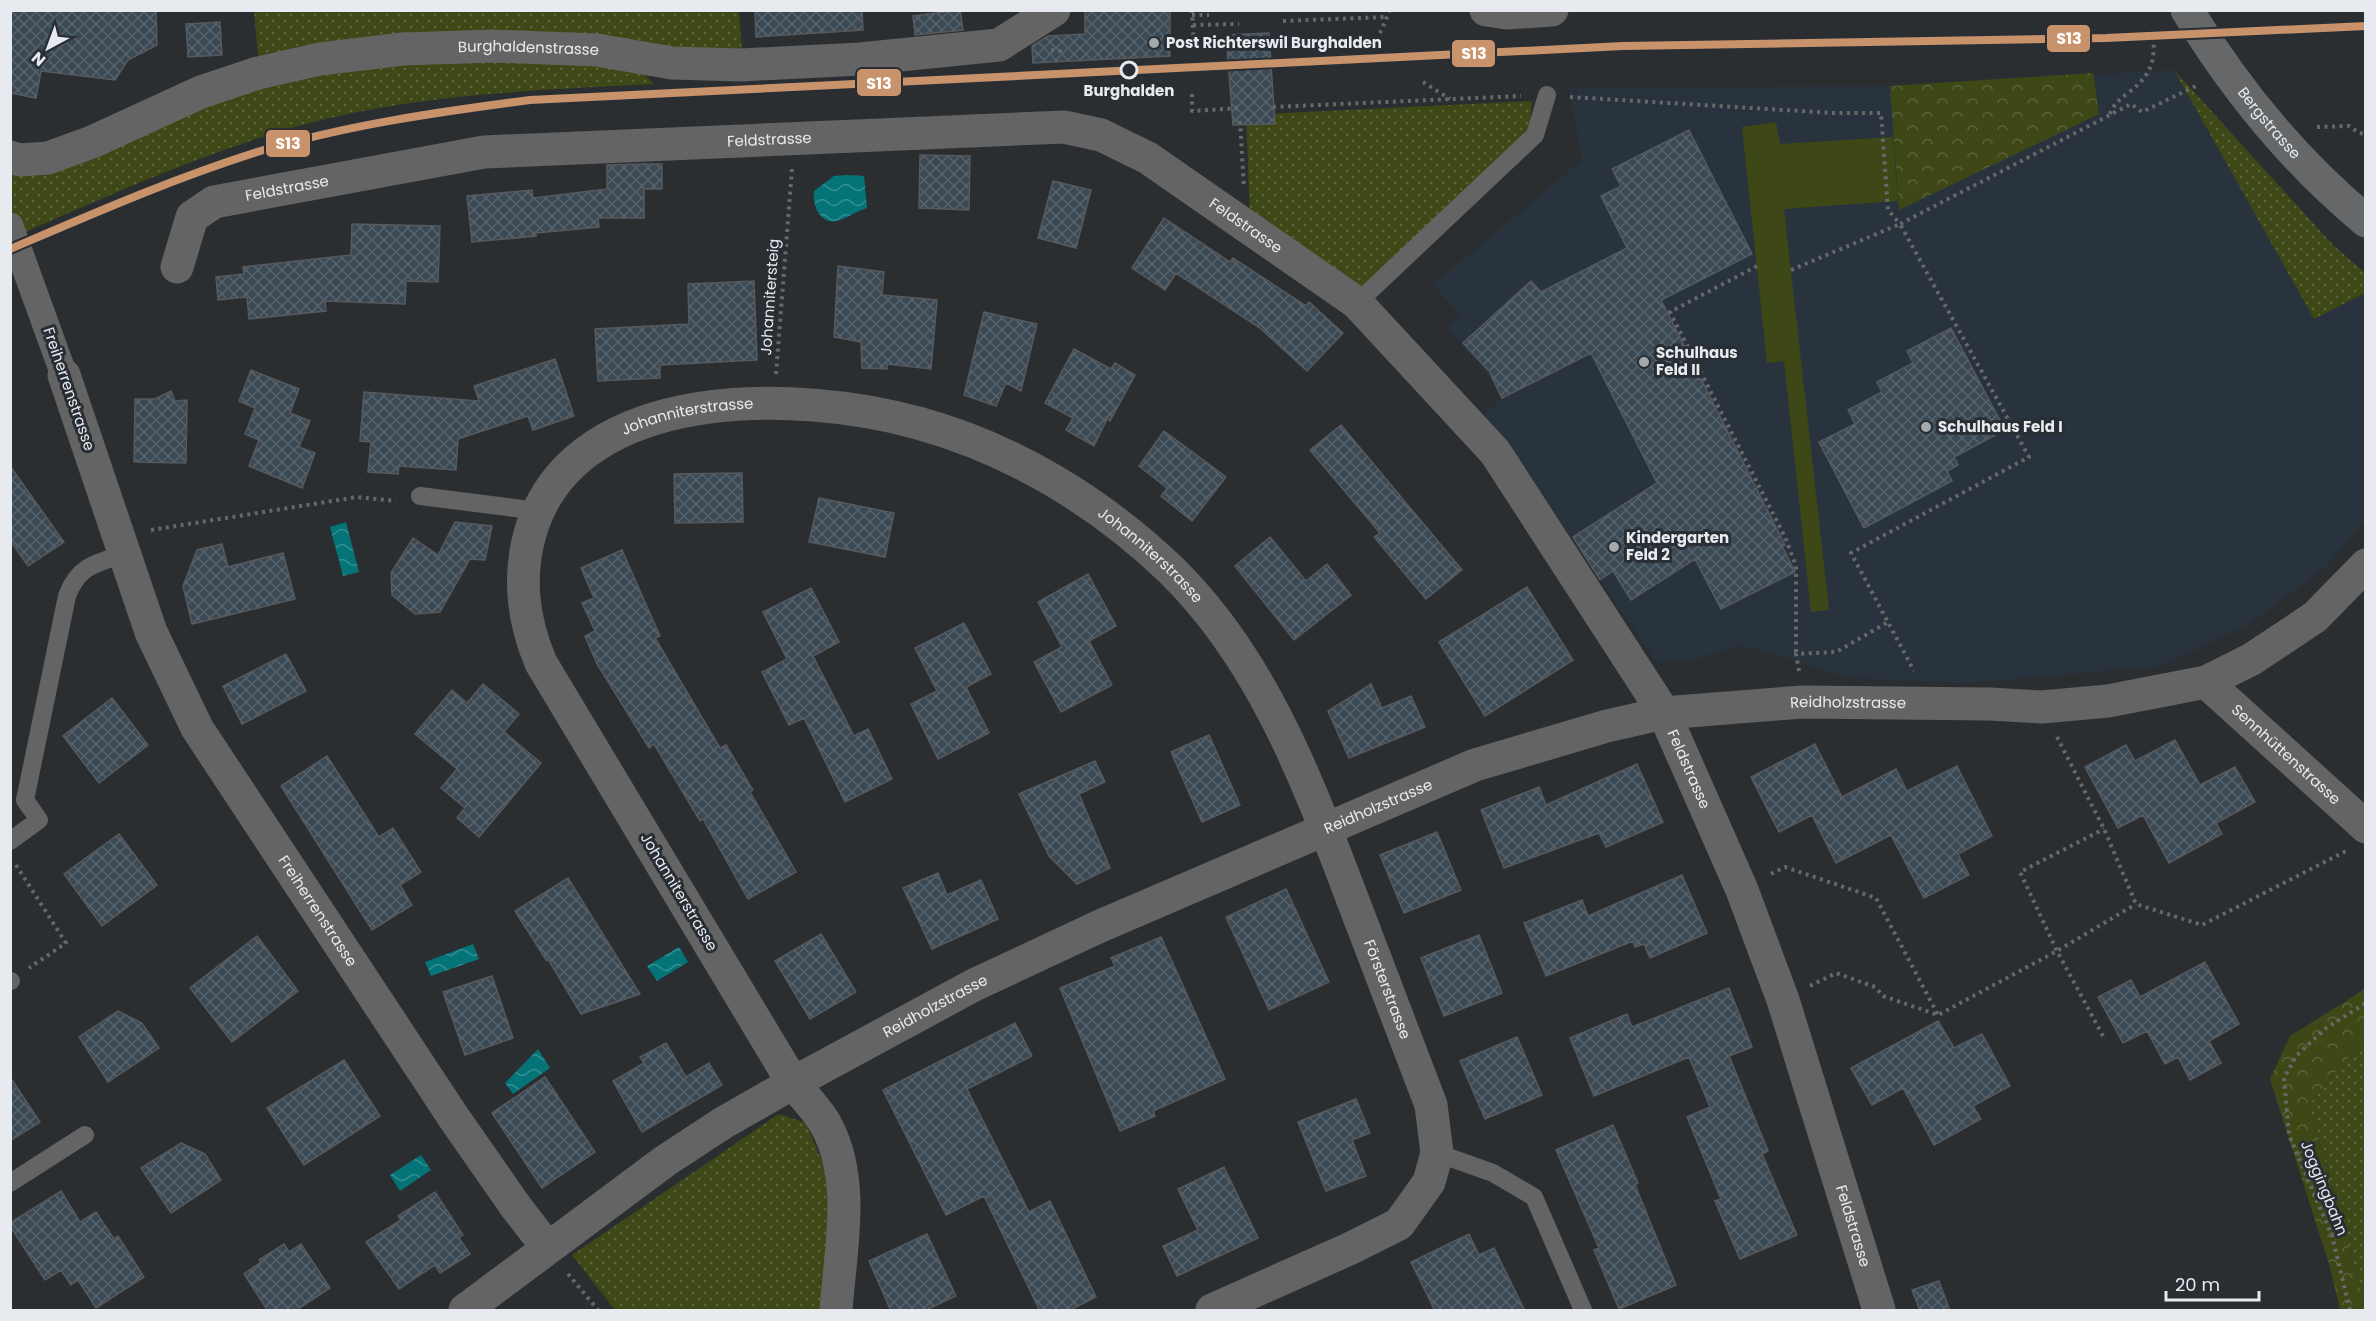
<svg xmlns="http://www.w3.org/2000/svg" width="2376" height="1321" font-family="Poppins,sans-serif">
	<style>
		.built { fill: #29333d }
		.grass { fill: url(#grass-dots) }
		.forest { fill: url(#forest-crowns) }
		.pitch { fill: #3e4817 }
		.water { fill: url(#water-waves) }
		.building { fill: url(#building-cross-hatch); stroke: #57595c; stroke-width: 1.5 }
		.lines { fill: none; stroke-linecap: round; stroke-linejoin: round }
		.path { stroke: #686869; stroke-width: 4; stroke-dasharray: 3 4.5; stroke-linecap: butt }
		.service { stroke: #656464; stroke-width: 18 }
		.pedestrian { stroke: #656464; stroke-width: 27 }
		.minor { stroke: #656464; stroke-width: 33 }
		.secondary { stroke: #666768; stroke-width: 33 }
		.rail-1-casing { stroke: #282e34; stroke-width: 12 }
		.rail-1 { stroke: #c8926a; stroke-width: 8 }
		.poi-dot { fill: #a5a9ac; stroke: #282e34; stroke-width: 2 }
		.stop-dot { fill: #282e34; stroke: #e7ebef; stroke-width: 3 }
		.labels { text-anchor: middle; stroke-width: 6; stroke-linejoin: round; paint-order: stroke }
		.poi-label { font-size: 15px; font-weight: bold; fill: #e7ebef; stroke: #282e34; text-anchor: start }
		.street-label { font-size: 15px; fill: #e7ebef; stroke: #282e34 }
		.stop-label { font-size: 15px; font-weight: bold; fill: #e7ebef; stroke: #282e34 }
		.line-badge { stroke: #282e34; stroke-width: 2 }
		.badge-label { font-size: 16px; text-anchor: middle; font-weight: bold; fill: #fff }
	</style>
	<defs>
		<pattern id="grass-dots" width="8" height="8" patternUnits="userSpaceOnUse" patternTransform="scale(1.5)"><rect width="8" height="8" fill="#3e4817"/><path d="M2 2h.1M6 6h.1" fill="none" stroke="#5a6339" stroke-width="1.8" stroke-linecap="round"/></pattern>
		<pattern id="forest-crowns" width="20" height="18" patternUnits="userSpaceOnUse" patternTransform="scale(1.5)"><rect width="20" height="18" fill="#3e4817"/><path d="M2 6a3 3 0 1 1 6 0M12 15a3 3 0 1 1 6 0" fill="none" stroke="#5a6339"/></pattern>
		<pattern id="water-waves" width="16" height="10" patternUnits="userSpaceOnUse" patternTransform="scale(1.5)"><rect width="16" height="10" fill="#047479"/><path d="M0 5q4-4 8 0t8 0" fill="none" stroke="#358f93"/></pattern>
		<pattern id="building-cross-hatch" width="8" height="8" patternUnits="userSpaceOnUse" patternTransform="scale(1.5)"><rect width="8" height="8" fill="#3b4954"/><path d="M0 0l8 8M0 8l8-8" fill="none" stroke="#57636d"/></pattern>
	</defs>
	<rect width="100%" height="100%" fill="#2b2e31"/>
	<path class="built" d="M2174,70l140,249 51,-26v227l-40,48 -79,58 -85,40 -192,17 -120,-5 -83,-27 -28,-5 -40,12 -41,5 -148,-215 -26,-31 18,-18 -15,-27 -39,-44 13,-13 -27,-30 149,-125 -13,-72 321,-2z"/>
	<path class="grass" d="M254,11h485l3,41 -483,13z
		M494,55l146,15 14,14c-118,6 -237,10 -352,41 -101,28 -196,72 -291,113l-1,-70 175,-59 136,-42z
		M2174,70l159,175 32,28v20l-51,26z
		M1532,101l-3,32 -173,162 -106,-77 -4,-103z
		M2365,1037v268l-56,-201z
		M779,1114l27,9 26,62 -12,125h-205l-43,-55z"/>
	<path class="forest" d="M2093,73l6,41 -200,96 -9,-124z
		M2365,989v48l-56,67 56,201v5h-25l-11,-46 -59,-185 20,-43z"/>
	<path class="pitch" d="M1776,122l4,22 113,-7 5,64 -114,8 45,401 -18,2 -27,-251 -17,2 -25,-236z"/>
	<path class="water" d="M847,175l17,1 3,32c-10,3 -18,9 -27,12 -19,7 -28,-14 -26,-29l20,-15z
		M346,522l13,50 -16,4 -13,-49z
		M473,944l6,15 -48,17 -6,-14z
		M679,947l9,15 -31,19 -10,-15z
		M538,1049l12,19 -37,26 -8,-11z
		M421,1155l10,15 -31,21 -10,-16z"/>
	<path class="building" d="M10,10h146l1,35 -29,15 -13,20 -74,-9 -5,27 -26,-5z
		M755,10h107l1,20 -107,7z
		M960,10l3,20 -48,5 -2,-19z
		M1085,10h85v46l-137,7 -1,-17 16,-10 37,-2z
		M220,22l2,33 -34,2 -2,-33z
		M1269,33l6,91 -42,1 -7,-90z
		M1689,130l63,124 -91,46 124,245 -3,1 13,26 -74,37 -26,-50 -64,41 -18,-29 -13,9 -27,-43 84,-54 -66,-130 -89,45 -13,-27 -26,-28 68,-62 10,11 86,-44 -26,-52 20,-10 -9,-17z
		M920,155l50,1 -1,54 -50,-2z
		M643,164h19v25h-18v29h-46l1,9 -63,6v3l-64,6 -5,-46 65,-6 1,8 74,-9v-24z
		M1053,181l38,9 -15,58 -38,-10z
		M1164,218l66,44 3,-4 73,48 3,-4 34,31 -36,38 -47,-43 -84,-55 -11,17 -33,-22z
		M352,224l88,2 -2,56 -32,-1 -1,23 -80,-3 1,10 -77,8 -2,-22 -29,3 -2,-23 28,-3 -1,-7 108,-12z
		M838,266l46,6 -2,23 55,5 -6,69 -44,-5v5l-25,-1 -1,-26 -27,-5z
		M754,281l3,79 -97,5v13l-62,3 -3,-52 94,-5 -1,-40z
		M984,312l53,12 -16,67 -15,-8 -10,23 -32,-11z
		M1951,328l54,102 -51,27 4,8 -11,6 5,10 -88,47 -45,-86 36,-18 -7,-14 34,-18 -5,-10 36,-19 -6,-12z
		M1074,349l37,20 4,-6 20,12 -25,46 -3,-2 -13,27 -28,-16 7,-12 -28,-15z
		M555,359l19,57 -41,14 -5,-14 -70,23 -2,31 -57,-4 -1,8 -30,-2 3,-30 -11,-1 4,-49 115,9 -5,-15z
		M251,370l48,19 -9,24 20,8 -11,26 16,6 -13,35 -53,-22 10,-26 -14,-6 10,-26 -16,-7z
		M171,391l4,10 12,-1 -1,63 -52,-1 1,-63h20z
		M1341,425l121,145 -36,29 -52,-62 6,-4 -70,-83z
		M1164,431l62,46 -34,44 -31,-25 6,-8 -28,-22z
		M10,466l54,76 -36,24 -18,-26z
		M742,473l1,49 -68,1 -1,-49z
		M819,498l75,15 -9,44 -76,-15z
		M455,522l37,4 -7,34 -15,-1 -30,53 -25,2 -23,-19 -1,-22 22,-35 25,17z
		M1270,537l36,44 21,-17 24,31 -57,45 -59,-74z
		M222,544l6,23 55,-14 12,46 -103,25 -9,-38 14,-36z
		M622,550l38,86 -5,2 65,110 6,-3 27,45 -3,2 46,80 -48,27 -45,-80 -3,2 -46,-77 -5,4 -52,-84 -12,-28 10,-5 -13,-28 12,-5 -13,-30z
		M1088,574l28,52 -27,15 23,44 -51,27 -27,-50 28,-15 -24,-45z
		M1527,587l46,73 -88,56 -46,-74z
		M811,588l28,54 -26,14 41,80 14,-7 24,50 -47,23 -41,-84 -15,7 -27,-53 25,-13 -24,-47z
		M964,623l27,51 -25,13 23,46 -51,26 -27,-55 26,-13 -22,-43z
		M286,654l20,37 -64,33 -19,-38z
		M483,684l36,30 -15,18 37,31 -62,74 -22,-19 8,-10 -24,-20 16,-19 -42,-35 37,-44 15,13z
		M1371,684l11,24 29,-12 14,31 -76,31 -21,-47z
		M112,698l36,47 -49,38 -36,-47z
		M1209,735l31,70 -38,17 -31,-70z
		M2175,740l25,45 35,-18 20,35 -39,21 6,11 -53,29 -26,-48 -25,13 -33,-61 41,-22 9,16z
		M1815,744l27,53 54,-28 11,22 50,-25 35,70 -34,18 11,21 -45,23 -33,-63 -55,28 -24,-48 -33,17 -28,-55z
		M327,756l52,81 14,-9 28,44 -21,13 12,20 -40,25 -91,-144z
		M1095,761l10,21 -26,12 31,74 -33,16 -28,-28 -30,-62z
		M1637,764l26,58 -57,25 -7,-14 -95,35 -23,-58 58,-23 7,18z
		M1437,832l24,58 -57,23 -24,-58z
		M119,834l38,51 -55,41 -38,-52z
		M938,873l9,22 34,-15 17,39 -66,30 -29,-61z
		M1682,875l25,58 -57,25 -6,-14 -9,3 -2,-6 -87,35 -22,-53 58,-23 6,16z
		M568,878l72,116 -59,20 -33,-55 -2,1 -31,-49z
		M1286,889l43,93 -60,28 -43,-93z
		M821,934l35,58 -46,27 -35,-58z
		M1479,935l23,58 -58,23 -23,-58z
		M257,936l41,55 -66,51 -42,-54z
		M1161,937l64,142 -72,32 2,5 -35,15 -60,-143 55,-22 -4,-8z
		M2205,962l34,62 -30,17 12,22 -31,17 -12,-23 -13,7 -18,-33 -24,12 -25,-46 33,-17 9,17z
		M492,976l21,62 -48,17 -22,-63z
		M1729,988l23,59 -23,9 39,95 -6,3 35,81 -57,24 -25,-58 6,-2 -34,-82 23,-10 -21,-50 -95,39 -24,-58 57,-24 5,13z
		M118,1011l24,12 17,25 -51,34 -29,-45z
		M1938,1021l16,27 28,-14 28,52 -37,20 8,13 -47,26 -31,-57 -31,17 -21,-37z
		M1015,1023l17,33 -65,33 62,123 21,-11 46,96 -28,14h-28l-56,-115 -38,19 -63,-125z
		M1517,1037l25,58 -57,24 -25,-58z
		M666,1043l20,34 23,-14 13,22 -80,47 -29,-51 31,-18 -4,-6z
		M344,1060l36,56 -76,49 -37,-57z
		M10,1077l30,45 -30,19z
		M545,1077l50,75 -53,36 -50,-75z
		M1356,1099l14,34 -18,7 14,36 -40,15 -28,-69z
		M1613,1125l25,58 -3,2 41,100 -57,24 -25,-59 5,-2 -43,-98z
		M181,1143l24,11 16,26 -50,33 -30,-45z
		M1224,1167l34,71 -81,38 -14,-30 35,-16 -20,-41z
		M61,1191l19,31 16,-10 18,27 4,-3 26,41 -48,31 -18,-28 -7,5 -10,-15 -16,10 -35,-54v-3z
		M435,1192l28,43 -4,3 11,16 -30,19 -5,-8 -36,24 -33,-47 35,-22 -3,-4z
		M927,1234l29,62 -32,15h-33l-22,-50z
		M1469,1234l10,21 15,-7 31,63h-90l-24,-49z
		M284,1244l5,8 12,-8 29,44 -35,23h-27l-24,-37 17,-12 -2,-2z
		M1939,1281l11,30h-30l-8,-21z"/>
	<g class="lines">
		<path class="path" d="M1192,10l2,39
			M1192,15h17
			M1283,21l103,-4
			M1193,25l46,-1
			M1377,40l13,-30
			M1051,50l9,1 1,5
			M1423,82l27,17
			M1192,94v17l48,-3
			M1570,97l264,16h47l7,97 12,14 231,-120 11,8 56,-27
			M1273,107l248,-11
			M2110,114c4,-10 9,-14 18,-21 27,-21 27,-34 25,-66
			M1240,121l4,66
			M2317,127l32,-1 10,7 7,1
			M1757,266l-87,46 115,225 11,29v88
			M1791,270l109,-46 129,233 -178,96 63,118
			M776,374l16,-205
			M151,530l206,-33 39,4
			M1799,671l-3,-17 40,-2 52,-30
			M2057,737l47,92 32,75 66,21 144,-74
			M16,865l50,78 -37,25
			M1771,874l14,-7 91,31 62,117
			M1810,986l26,-13 39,14 8,9 55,19 119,-64 79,-47
			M2103,1036l-46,-85 -37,-79 84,-43
			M568,1274l30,36
			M2350,1310l-18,-74 -43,-101 -5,-57 12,-22 30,-28 40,-25"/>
		<path class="service" d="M1357,303l178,-168 12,-40
			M420,496l118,15
			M10,841l29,-21 -14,-20 42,-204c11,-30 29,-33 58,-42
			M10,981h1
			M1437,1153l56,20 41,24 49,113
			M10,1183l75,-48"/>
		<path class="pedestrian" d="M10,226l54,149"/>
		<g class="minor">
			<path d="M1486,10l21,3 45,-3"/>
			<path id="s1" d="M10,157l10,3 28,-2 44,-16 109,-50 57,-19 62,-14 83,-10 90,-3 104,4 75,13 69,2 119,-6 139,-14 55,-35"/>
			<path id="s2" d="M177,267l15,-50 22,-15 270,-50 580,-25 37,8 47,23 209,145 138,149 169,261 78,177 41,110 96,310"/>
			<path id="s3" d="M64,375l87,257 46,96 257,390 62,89 31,40"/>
			<path id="s4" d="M2206,682l160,145"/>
			<path id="s5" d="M465,1310l200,-149 58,-38 70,-40 181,-98 124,-58 377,-162 132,-39 57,-13 138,-11 187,2 53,3 66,-6 98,-19 46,-23 63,-42 51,-52"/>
			<path id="s6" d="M836,1310c4,-58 20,-128 -9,-183 -8,-16 -23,-30 -34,-44l-252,-420c-19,-45 -24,-89 -9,-136 48,-144 267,-137 386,-104 95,26 182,79 253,147 92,90 136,210 181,328 27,69 53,138 79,207l6,48 -8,29 -30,42 -50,25 -137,61"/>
		</g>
		<path class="secondary" id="s7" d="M2187,10c48,79 108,152 179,211"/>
		<defs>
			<path id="rail-1" d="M10,249c82,-35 162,-70 247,-97 89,-27 181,-40 273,-52l1093,-54 483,-8 260,-12"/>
		</defs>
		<use href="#rail-1" class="rail-1-casing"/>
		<use href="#rail-1" class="rail-1"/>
	</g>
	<g class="poi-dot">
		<circle cx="1154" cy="43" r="6"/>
		<circle cx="1644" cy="362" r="6"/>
		<circle cx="1926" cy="427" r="6"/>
		<circle cx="1614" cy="547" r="6"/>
	</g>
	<circle class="stop-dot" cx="1129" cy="70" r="8"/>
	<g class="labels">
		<g class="poi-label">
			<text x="1166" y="48">Post Richterswil Burghalden</text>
			<text x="1656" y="358">Schulhaus<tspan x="1656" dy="17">Feld II</tspan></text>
			<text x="1938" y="432">Schulhaus Feld I</text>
			<text x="1626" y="543">Kindergarten<tspan x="1626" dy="17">Feld 2</tspan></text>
		</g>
		<g class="street-label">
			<text dy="5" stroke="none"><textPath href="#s1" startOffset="538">Burghaldenstrasse</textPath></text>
			<text dy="5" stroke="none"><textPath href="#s7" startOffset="140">Bergstrasse</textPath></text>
			<text dy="5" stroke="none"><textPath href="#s2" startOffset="639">Feldstrasse</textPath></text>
			<text dy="5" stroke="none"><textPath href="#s2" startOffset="153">Feldstrasse</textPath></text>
			<text dy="5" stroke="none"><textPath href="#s2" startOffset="1143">Feldstrasse</textPath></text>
			<text transform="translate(770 297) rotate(-86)" y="5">Johannitersteig</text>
			<text transform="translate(69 389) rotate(71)" y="5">Freiherrenstrasse</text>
			<text dy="5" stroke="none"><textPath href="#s6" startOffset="1074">Johanniterstrasse</textPath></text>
			<text dy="5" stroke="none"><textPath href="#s6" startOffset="1578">Johanniterstrasse</textPath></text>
			<text dy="5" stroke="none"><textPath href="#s5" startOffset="1533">Reidholzstrasse</textPath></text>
			<text dy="5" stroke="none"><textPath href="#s4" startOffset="108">Sennhüttenstrasse</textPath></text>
			<text dy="5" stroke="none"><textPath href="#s2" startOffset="1854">Feldstrasse</textPath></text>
			<text dy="5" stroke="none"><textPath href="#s5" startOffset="1047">Reidholzstrasse</textPath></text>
			<text transform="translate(679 892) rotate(59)" y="5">Johanniterstrasse</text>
			<text dy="5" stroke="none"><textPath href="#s3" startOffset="597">Freiherrenstrasse</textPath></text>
			<text dy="5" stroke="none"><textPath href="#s6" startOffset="2079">Försterstrasse</textPath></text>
			<text dy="5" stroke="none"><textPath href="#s5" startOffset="561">Reidholzstrasse</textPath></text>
			<text transform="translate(2324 1188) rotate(68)" y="5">Joggingbahn</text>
			<text dy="5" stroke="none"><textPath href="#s2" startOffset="2340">Feldstrasse</textPath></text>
		</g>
		<g class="stop-label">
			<text x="1129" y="96">Burghalden</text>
		</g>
	</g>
	<g class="line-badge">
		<rect x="2046" y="24" width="45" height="29" rx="6" fill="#c8926a"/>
		<rect x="1451" y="39" width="45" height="29" rx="6" fill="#c8926a"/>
		<rect x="856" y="68" width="46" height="29" rx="6" fill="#c8926a"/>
		<rect x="265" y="129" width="46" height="29" rx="6" fill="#c8926a"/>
	</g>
	<g class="badge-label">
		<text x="2069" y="44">S13</text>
		<text x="1474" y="59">S13</text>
		<text x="879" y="89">S13</text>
		<text x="288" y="149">S13</text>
	</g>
	<rect width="2376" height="1321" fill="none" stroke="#e7ebef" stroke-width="24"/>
	<g transform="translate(48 48) rotate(221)" stroke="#282e34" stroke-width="4.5" paint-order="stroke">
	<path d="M0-4.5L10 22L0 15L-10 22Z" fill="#e7ebef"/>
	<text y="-9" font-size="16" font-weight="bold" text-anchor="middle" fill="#e7ebef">N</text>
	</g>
	<path d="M2166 1291v9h93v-9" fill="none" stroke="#e7ebef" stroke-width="3"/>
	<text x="2175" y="1291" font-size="18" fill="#e7ebef" stroke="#282e34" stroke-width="4.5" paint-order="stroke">20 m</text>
</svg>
